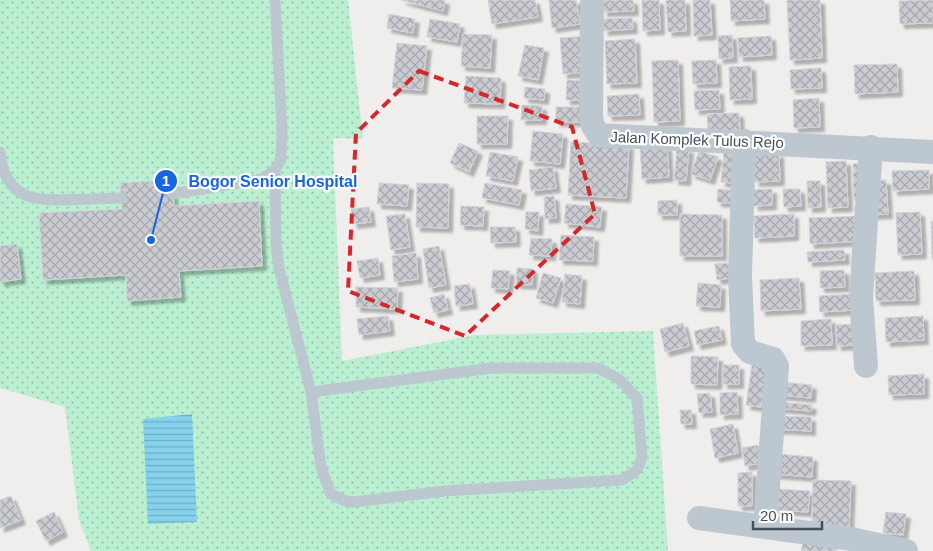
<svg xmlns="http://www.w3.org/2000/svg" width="933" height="551" font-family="Arial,sans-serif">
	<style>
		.grass { fill: url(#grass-dots) }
		.water { fill: url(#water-rules) }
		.building { fill: url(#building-cross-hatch); stroke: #d1d3d9; filter: url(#shadow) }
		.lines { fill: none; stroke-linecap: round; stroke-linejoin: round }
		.service { stroke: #bdc7d0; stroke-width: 11 }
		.minor { stroke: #bdc7d0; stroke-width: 24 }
		.marked { fill: none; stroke: #d62828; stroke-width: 4; stroke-dasharray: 10 6; stroke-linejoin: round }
		.labels { text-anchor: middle; stroke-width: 4.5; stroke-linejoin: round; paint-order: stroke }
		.street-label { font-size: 15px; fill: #454f5a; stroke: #fff }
		.leader { fill: none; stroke: #1765df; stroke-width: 2 }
		.callout-dot { fill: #1765df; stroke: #fff; stroke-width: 2 }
		.mark-label { font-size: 15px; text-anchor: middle; font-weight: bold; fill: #fff }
		.callout-label { font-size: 16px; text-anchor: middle; font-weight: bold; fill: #1765df; stroke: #fff; stroke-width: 4.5; stroke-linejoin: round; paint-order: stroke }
	</style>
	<defs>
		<pattern id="grass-dots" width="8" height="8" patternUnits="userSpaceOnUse" patternTransform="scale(1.25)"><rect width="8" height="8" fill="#baefd1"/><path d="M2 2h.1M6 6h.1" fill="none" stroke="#99c4ad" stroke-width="1.8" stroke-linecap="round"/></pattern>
		<pattern id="water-rules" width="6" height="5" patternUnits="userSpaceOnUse" patternTransform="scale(1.25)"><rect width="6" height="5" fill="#86d2ec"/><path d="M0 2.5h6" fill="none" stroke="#6fadc2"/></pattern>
		<pattern id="building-cross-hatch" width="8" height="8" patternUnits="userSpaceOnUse" patternTransform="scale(1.25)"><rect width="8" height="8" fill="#caccd2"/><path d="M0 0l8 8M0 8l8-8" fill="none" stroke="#a6a8ad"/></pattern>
		<filter id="shadow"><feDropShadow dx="4.5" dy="4.5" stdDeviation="1" flood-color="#0004"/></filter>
	</defs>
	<rect width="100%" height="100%" fill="#f0eded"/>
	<path class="grass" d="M0,0h348l15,139 -30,-1 9,223 133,-26 178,-4 15,220h-577l-12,-31 -14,-113 -65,-19z"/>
	<path class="water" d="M192,414l5,108 -49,2 -5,-105z"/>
	<path class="building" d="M401,0h44l-2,11z
		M488,0h47l3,17 -46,7z
		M549,0h27l4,24 -28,4z
		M603,0h30l1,11 -31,1z
		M642,0h17l1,30 -17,1z
		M666,0h19l1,31 -18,1z
		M693,0h17l2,35 -18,1z
		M730,0h34l1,19 -34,2z
		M787,0h33l2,58 -32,2z
		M933,0v23l-33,1 -1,-23z
		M389,14l26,5 -2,14 -26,-5z
		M632,18l1,11 -29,2 -1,-12z
		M430,19l30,5 -3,18 -30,-5z
		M463,34l29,1 -2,33 -29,-2z
		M732,35l1,23 -14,1 -1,-23z
		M588,36l3,36 -28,2 -3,-36z
		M771,36l1,19 -33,2 -1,-19z
		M635,39l2,44 -30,1 -2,-43z
		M397,43l30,3 -5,44 -30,-2z
		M525,45l19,3 -6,32 -20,-4z
		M678,60l2,61 -26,1 -2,-61z
		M716,60l1,23 -24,1 -1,-23z
		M897,64l1,28 -43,2 -1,-29z
		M751,66l1,33 -22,1 -1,-33z
		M821,68l1,20 -31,1 -1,-19z
		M466,76l35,2 -1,26 -36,-1z
		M567,80l19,1v19h-20z
		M525,87l20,2 -1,11 -20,-2z
		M719,90l1,19 -25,1 -1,-19z
		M639,94l1,21 -32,1 -1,-20z
		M819,98l1,29 -26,1 -1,-28z
		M522,105l20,1v14h-21z
		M556,107h27v15h-27z
		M739,113l1,17 -32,2 -1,-18z
		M477,116h31l-1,28h-30z
		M533,131l30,3 -3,30 -30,-3z
		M571,142l58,3 -3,53 -58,-3z
		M459,143l19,8 -9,21 -19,-9z
		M667,146l2,31 -27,2 -2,-32z
		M677,148l12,1 -3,32 -12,-1z
		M699,151l19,6 -8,23 -19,-6z
		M490,152l28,5 -5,24 -27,-5z
		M724,152l14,1 -4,30 -13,-1z
		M779,153l1,28 -25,1 -1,-27z
		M846,161l2,46 -20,1 -2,-46z
		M864,163l2,36 -12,1 -1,-36z
		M553,167l3,21 -25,3 -2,-21z
		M929,170v19l-36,2 -1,-20z
		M172,180l2,26 85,-5 3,65 -83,5 2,26 -54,4 -1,-26 -83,5 -4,-67 83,-4 -2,-26z
		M886,180l2,34 -16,1 -2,-34z
		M807,181h13l1,26 -13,1z
		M379,183l30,2 -2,21 -30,-2z
		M417,183l32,1 -1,44 -32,-1z
		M485,183l37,7 -3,15 -37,-7z
		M718,189l21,2 -1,13 -21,-2z
		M772,189v16l-18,1 -1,-16z
		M783,189h17l1,17 -17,1z
		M554,196l2,22 -11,1 -1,-22z
		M677,200v15h-19v-14z
		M566,204l36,3 -2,20 -36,-4z
		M461,206l23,1 -1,19 -23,-1z
		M369,207l2,15 -18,2 -2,-15z
		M526,212h13l-1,19 -13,-2z
		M920,212l2,42 -24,1 -2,-42z
		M405,214l5,33 -19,3 -5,-34z
		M680,214l42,1v41h-42z
		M794,214v22l-39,2 -1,-22z
		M860,216l1,25 -51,3 -1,-26z
		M933,221v38h-1l-1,-37z
		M490,227h25l1,15 -25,1z
		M561,235l33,2 -1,24 -34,-1z
		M531,238l21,1 -1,17 -22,-1z
		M17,244l4,35 -21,3v-36z
		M439,246l7,39 -17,3 -6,-39z
		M844,250l1,10 -37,2 -1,-10z
		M416,253l2,26 -24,3 -2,-26z
		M378,258l2,17 -20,3 -3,-17z
		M728,263l2,15 -13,2 -2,-16z
		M517,268l16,1 -1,16 -16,-1z
		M493,270l17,1 -2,18 -17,-1z
		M844,270l1,17 -25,1v-17z
		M914,271l1,29 -39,1 -1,-28z
		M543,273l18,5 -8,25 -17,-5z
		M565,274l17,2 -2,28 -18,-2z
		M799,278l2,31 -40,2 -1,-31z
		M698,283l23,2 -1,22 -24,-1z
		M470,284l3,20 -17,2 -2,-20z
		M356,287l42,1 -1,21 -41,-2z
		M444,294l4,16 -14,3 -4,-15z
		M855,294l1,16 -36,2 -1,-16z
		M388,316l2,15 -31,4 -2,-16z
		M923,316l1,24 -38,2 -1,-24z
		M831,319l1,26 -31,1v-25z
		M683,323l6,23 -24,6 -5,-23z
		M858,324l1,21 -22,1 -1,-21z
		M719,326l3,14 -25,5 -3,-14z
		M691,356l27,1 -1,28 -26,-1z
		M752,364l15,2 -6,41 -15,-2z
		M723,365h16v19h-16z
		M924,374v20l-35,1 -1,-19z
		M781,382l31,3 -1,13 -31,-3z
		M737,392l1,22 -18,1v-22z
		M710,393l2,19 -13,1 -2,-19z
		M778,402l34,3 -1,6 -34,-3z
		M680,410h11l1,14h-11z
		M775,416l36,1v14l-37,-2z
		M733,424l5,29 -23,5 -5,-29z
		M758,445l4,18 -17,3 -3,-18z
		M776,454l37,3 -1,20 -38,-3z
		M752,472v34h-14v-33z
		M813,480l38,1 -2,50 -37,-1z
		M776,489l34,2 -2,21 -33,-2z
		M11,496l10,24 -21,8v-28z
		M54,512l9,20 -17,9 -10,-20z
		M886,512l20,2 -3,21 -20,-2z
		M803,543l34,6 -1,2h-35z"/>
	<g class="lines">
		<path class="service" d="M0,152c1,19 11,40 31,45 19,6 68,1 90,1
			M275,170l1,74 3,24 32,124 10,75 10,27 14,7 8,1 92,-11 177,-11 15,-10 5,-13 -5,-59 -18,-19 -21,-11h-106l-181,24
			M173,194l89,-15 13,-9 6,-11 1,-31 -7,-128"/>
		<path class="minor" d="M592,0l-1,117 2,9 6,9 334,17
			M744,141l-4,135 3,68 7,8 23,7 4,7 -12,161
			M866,366l-5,-69 10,-150
			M699,518l147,20 60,13"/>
	</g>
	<path class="marked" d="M419,71l153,56 23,87 -130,122 -117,-45 8,-158z"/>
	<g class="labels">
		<g class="street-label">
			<text transform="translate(697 140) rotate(2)" y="5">Jalan Komplek Tulus Rejo</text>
		</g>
	</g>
	<path class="leader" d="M151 240L166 181"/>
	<g class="callout-dot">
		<circle cx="151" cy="240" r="5"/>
		<circle cx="166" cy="181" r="12"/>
	</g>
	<g class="mark-label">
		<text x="166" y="186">1</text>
	</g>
	<g class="callout-label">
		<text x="273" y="187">Bogor Senior Hospital</text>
	</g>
	<path d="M753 521v8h69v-8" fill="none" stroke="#454f5a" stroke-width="2.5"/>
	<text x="760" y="521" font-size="15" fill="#454f5a" stroke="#ffffff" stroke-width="4" paint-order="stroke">20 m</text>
</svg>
